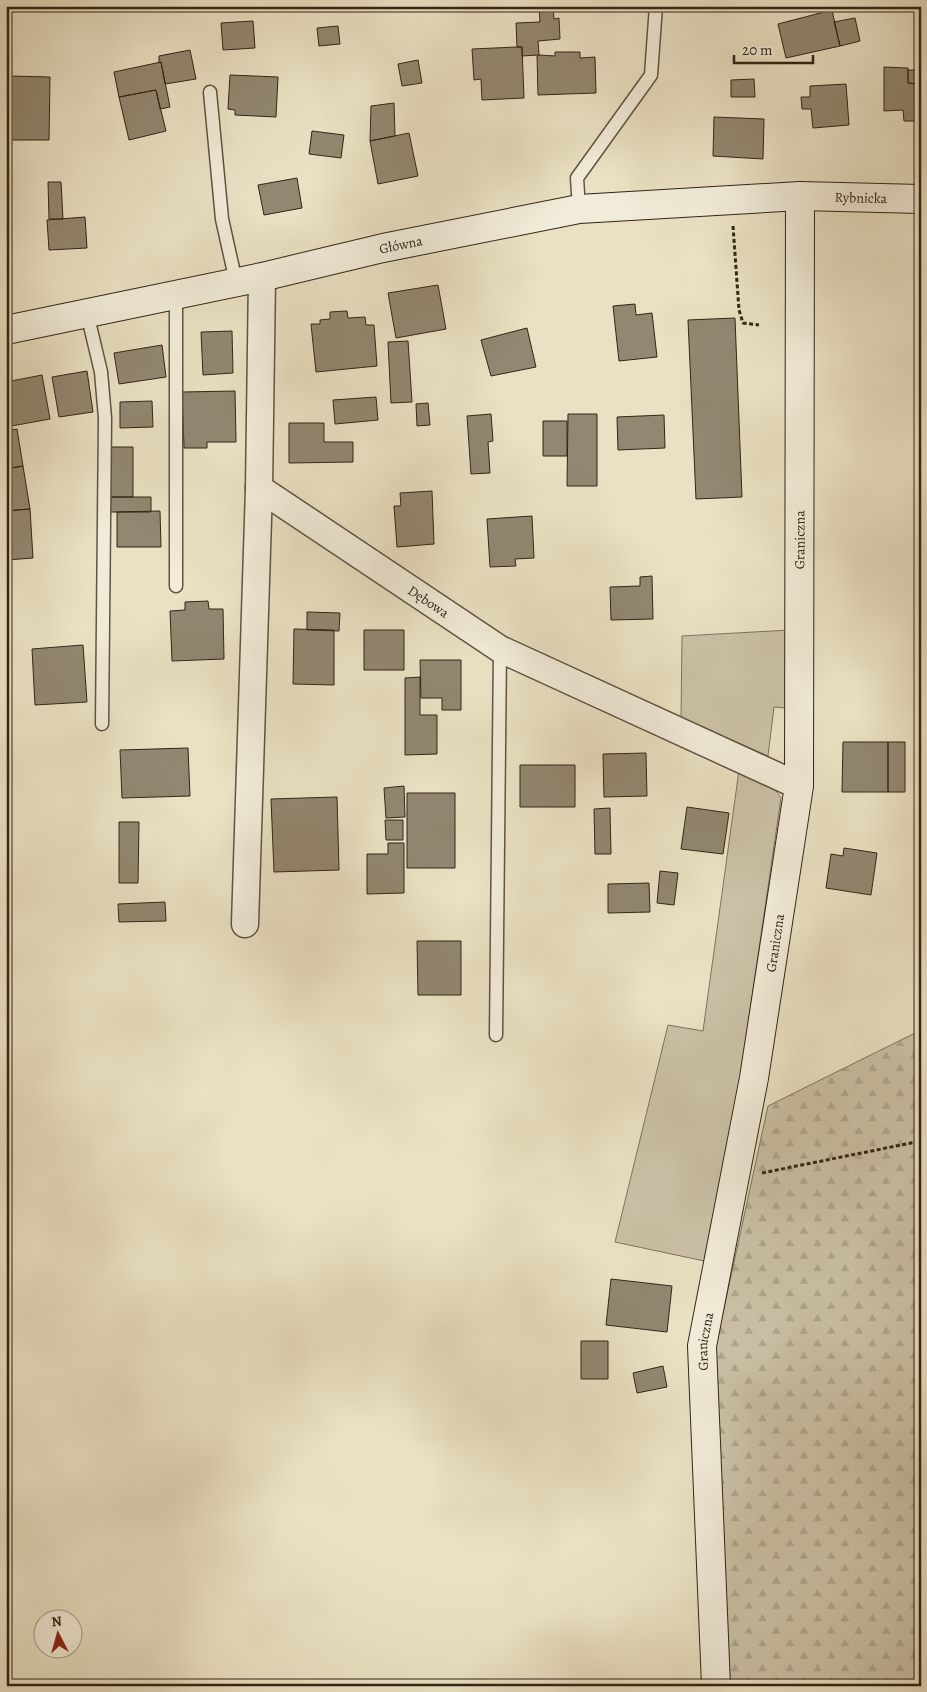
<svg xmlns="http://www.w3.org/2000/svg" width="927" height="1692" font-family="Alegreya,serif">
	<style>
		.green { fill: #cbc1a7; stroke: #7e735f }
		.forest { fill: url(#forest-firs); stroke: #7e735f }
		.building { fill: #928771; stroke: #322517 }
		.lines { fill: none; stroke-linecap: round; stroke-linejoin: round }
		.lane-casing { stroke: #605442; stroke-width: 15 }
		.street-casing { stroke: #605442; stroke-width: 29 }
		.secondary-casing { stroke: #322517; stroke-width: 30 }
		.path { stroke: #322517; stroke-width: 3; stroke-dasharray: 4 2.5; stroke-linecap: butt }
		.lane { stroke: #f1ecd9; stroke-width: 12 }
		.street { stroke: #f1ecd9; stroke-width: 26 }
		.secondary { stroke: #f1ecd9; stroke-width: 28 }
		.labels { text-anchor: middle; stroke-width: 4.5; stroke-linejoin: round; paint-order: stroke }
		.street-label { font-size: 14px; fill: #322517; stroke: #f1ecd9 }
	</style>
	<defs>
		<pattern id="forest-firs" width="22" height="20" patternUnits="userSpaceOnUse" patternTransform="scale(1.25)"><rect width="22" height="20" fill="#cbc1a7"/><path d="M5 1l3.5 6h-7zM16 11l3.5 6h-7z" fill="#afa68f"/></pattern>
	</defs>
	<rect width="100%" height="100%" fill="#eae1c4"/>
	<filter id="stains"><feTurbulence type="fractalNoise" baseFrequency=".004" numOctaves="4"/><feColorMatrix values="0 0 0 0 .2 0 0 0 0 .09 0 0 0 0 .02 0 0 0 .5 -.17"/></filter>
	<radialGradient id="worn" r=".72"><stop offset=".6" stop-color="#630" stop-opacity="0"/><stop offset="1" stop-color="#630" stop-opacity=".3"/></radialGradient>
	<path class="green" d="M790,630l-4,78 -12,-1 -6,49 -87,-38 1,-82z
		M739,770l32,14 10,14 -40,275 -32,189 -94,-20 53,-217 35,6z"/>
	<path class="forest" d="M921,1030v656h-194l-11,-341 52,-239z"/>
	<path class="building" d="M539,6h14l1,13 5,-1 1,21 -22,2 1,14 -17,1v-9h-5l-1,-24 24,-1z
		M832,10l8,36 -54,12 -8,-34z
		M855,18l5,23 -20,5 -6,-24z
		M253,21l2,27 -32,2 -2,-27z
		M338,26l2,18 -21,2 -2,-18z
		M517,47h5l2,51 -42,2 -1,-21 -7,1 -2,-31z
		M190,50l6,29 -31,5 -4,-22 -2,1v-7z
		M555,52h25v6l15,-1 1,36 -58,2 -1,-39 2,-1 16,1z
		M418,60l4,23 -20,3 -4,-22z
		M161,62l9,45 -10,2 -4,-19 -37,7 -5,-25z
		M884,67l24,1v15l13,1v37h-17l-1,-11 -19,1z
		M908,70h8v14l-8,-1z
		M230,75l48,2 -2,40 -41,-2v-5l-7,-1z
		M10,76l40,1 -1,63h-40z
		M754,79l1,18h-24v-17z
		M846,84l3,41 -36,3 -2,-19h-9l-1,-12h9v-11z
		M156,90l10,41 -37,9 -10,-43z
		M394,103l1,33 -25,5 1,-35z
		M714,117l50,2 -1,40 -50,-3z
		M312,131l32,4 -3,23 -32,-4z
		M409,133l9,43 -40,8 -8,-43z
		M297,178l5,30 -38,7 -6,-30z
		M48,182h13l2,37h-14z
		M85,217l2,31 -38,2 -2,-30z
		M438,285l8,44 -50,9 -8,-45z
		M635,304l1,11 16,-2 5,44 -38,4 -6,-55z
		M347,311l1,7 17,-1 1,8h8l3,41 -61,6 -5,-48h9v-4l10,-1v-7z
		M735,318l7,179 -46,2 -8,-179z
		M527,328l9,39 -45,9 -10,-36z
		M232,331l1,42 -30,2 -2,-43z
		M408,341l4,61 -21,1 -3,-61z
		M162,345l4,32 -47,7 -5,-31z
		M87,371l6,41 -34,5 -7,-40z
		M42,375l8,44 -44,8v-45z
		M235,391l1,51h-29v6h-23l-2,-56z
		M376,397l2,23 -43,4 -2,-24z
		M152,401l1,26 -33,1v-26z
		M428,403l2,22 -13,1 -1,-22z
		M491,414l2,27 -5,1 2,31 -19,1 -4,-58z
		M568,414h29v72h-30z
		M664,415l1,33 -47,2 -1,-33z
		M543,421h24v35h-24z
		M289,423h35v19h29v20l-64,1z
		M17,429l6,37 -17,3v-38z
		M109,447h24v50h-23z
		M23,466l7,43 -24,2v-42z
		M432,491l2,53 -37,3 -3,-41h7l-1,-13z
		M110,497h41v15h-41z
		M30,509l3,49 -27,2v-49z
		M160,511l1,36h-44v-35z
		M532,516l2,42 -19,1 1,7 -26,1 -3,-48z
		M652,576l1,43 -42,1 -1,-33 30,-1v-9z
		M208,601l1,8h14l1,50 -52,2 -2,-50 15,-1v-8z
		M307,612l33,1 -1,18 -32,-1z
		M294,629l40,1v55l-41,-1z
		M364,630h40v40h-40z
		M83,645l4,57 -52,3 -3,-56z
		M420,660h41v50h-19v-12h-21z
		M420,677v38h17v39l-32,1v-77z
		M843,742h45v50h-46z
		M888,742h17v50h-17z
		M188,748l2,48 -68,2 -2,-48z
		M646,753l1,43 -43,1 -1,-43z
		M520,765h55v42h-55z
		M404,786l1,31 -19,1 -2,-30z
		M407,793h48v75h-48z
		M337,797l2,73 -65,2 -3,-73z
		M687,807l42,6 -6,41 -42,-5z
		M610,808l1,46h-16l-1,-45z
		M385,820h18v20h-17z
		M119,822h20l-1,61h-19z
		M388,843h16v50l-37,1v-40h21z
		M844,848l33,5 -6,42 -45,-7 5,-34 12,2z
		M660,871l18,2 -4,32 -17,-2z
		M649,883l1,29 -42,1v-29z
		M165,902l1,19 -47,1 -1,-18z
		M417,941h44v54h-43z
		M611,1279l61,7 -5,46 -61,-7z
		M581,1341h27v38h-27z
		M663,1366l4,21 -30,6 -4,-20z"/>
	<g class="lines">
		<defs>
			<path id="lane" d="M210,92l12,127 14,63
				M579,209l-2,-31 74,-103 5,-69
				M87,313l14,59 4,46 -3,306
				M176,586v-291
				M496,1035l4,-386"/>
			<g id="street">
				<path id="s1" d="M262,277l-3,211 241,161 299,137"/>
				<path d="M245,924l14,-436"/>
			</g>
			<g id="secondary">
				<path id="s2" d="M6,330l256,-53 121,-29 196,-39 221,-13 121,3"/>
				<path id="s3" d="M716,1686l-14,-340 52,-268 45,-292 1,-590"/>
			</g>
		</defs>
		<use href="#lane" class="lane-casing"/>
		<use href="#street" class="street-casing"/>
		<use href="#secondary" class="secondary-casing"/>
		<path class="path" d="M733,226l6,84 4,13 16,2
			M762,1173l159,-32"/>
		<use href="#lane" class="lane"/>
		<use href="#street" class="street"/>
		<use href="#secondary" class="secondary"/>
	</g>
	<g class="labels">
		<g class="street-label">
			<text dy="5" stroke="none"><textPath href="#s2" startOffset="868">Rybnicka</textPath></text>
			<text dy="5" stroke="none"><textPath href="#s2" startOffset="404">Główna</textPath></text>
			<text dy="5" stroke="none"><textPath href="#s3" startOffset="1155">Graniczna</textPath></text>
			<text dy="5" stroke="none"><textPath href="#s1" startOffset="415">Dębowa</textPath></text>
			<text dy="5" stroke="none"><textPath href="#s3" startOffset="750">Graniczna</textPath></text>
			<text dy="5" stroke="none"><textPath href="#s3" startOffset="345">Graniczna</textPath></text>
		</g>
	</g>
	<rect width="927" height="1692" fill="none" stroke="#eae1c4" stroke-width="25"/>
	<rect x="8" y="8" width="912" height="1677" fill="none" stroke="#322517" stroke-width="2.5"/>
	<rect x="12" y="12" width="902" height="1667" fill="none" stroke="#322517"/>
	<g transform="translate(58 1634) rotate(354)"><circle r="24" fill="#f1ecd9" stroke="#a59c8b"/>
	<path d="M0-4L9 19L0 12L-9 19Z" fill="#8f2418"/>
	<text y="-8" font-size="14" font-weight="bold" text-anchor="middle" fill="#322517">N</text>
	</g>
	<path d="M734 55v8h79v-8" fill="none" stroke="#322517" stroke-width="2.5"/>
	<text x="742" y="55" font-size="15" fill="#322517" stroke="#f1ecd9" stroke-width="4" paint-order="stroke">20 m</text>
	<rect width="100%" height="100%" filter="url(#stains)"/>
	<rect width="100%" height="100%" fill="url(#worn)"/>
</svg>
